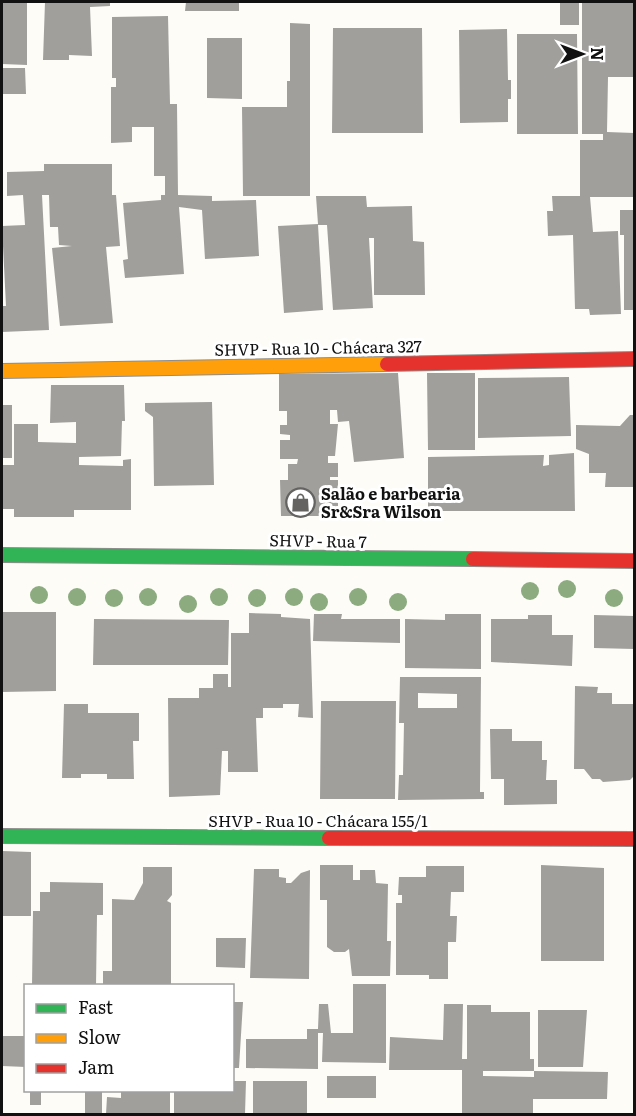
<svg xmlns="http://www.w3.org/2000/svg" width="636" height="1116" font-family="Literata,serif">
	<style>
		.building { fill: #a19f9c; fill-rule: evenodd }
		.lines { fill: none; stroke-linecap: round; stroke-linejoin: round }
		.fast-casing { stroke: #8e8d8b; stroke-width: 16 }
		.slow-casing { stroke: #8e8d8b; stroke-width: 16 }
		.jam-casing { stroke: #8e8d8b; stroke-width: 16 }
		.fast { stroke: #30b455; stroke-width: 14 }
		.slow { stroke: #ff9f0a; stroke-width: 14 }
		.jam { stroke: #e5322d; stroke-width: 14 }
		.tree { fill: #8cac80 }
		.labels { text-anchor: middle; stroke-width: 6; stroke-linejoin: round; paint-order: stroke }
		.street-label { font-size: 16px; fill: #111; stroke: #fff }
		.poi-label { font-size: 16px; font-weight: bold; fill: #111; stroke: #fff; text-anchor: start }
	</style>
	<rect width="100%" height="100%" fill="#fdfcf7"/>
	<path class="building" d="M2,2h25v63l-25,-1z
		M45,2h65v4l-20,1 2,49 -23,-1v5h-26z
		M186,2h53v9h-54z
		M560,2h19v23h-19z
		M582,2h52v75h-26l-1,55 27,1v64h-44l3,35 25,-1 3,83 -31,1 -1,-6h-14l-2,-74 -25,1 -1,-25h6l-1,-15h28v-56h23v-6h-21z
		M168,16l2,88h7l1,91 34,1v5l44,-1 3,56 -54,3 -3,-49 -23,-3 5,67 -59,4 -2,-18 5,-1 -5,-56 38,-3v-5h4v-19h-11v-49h-22v15l-21,1v-56h5v-9h-4v-61z
		M290,23l20,1v172h-67l-1,-89h45v-26h3z
		M333,28h89l1,105h-91z
		M507,29l1,51h3v19h-3v23l-48,1 -1,-93z
		M517,34h60l1,100h-61z
		M207,38h35v61l-35,-1z
		M2,68h23l1,26h-24z
		M44,164h68v31h4l4,51 -14,1 7,76 -53,3 -8,-78 20,-2 -13,-1 -1,-18h-8l-1,-32h-7l7,135 -47,2v-26h4l-4,-80 23,-1 -2,-30 -16,1v-24l37,-1z
		M316,196h50l1,11 45,-1 1,35 11,1 1,53h-51v-57h-5l4,70 -40,2 -6,-85h-9l5,85 -39,3 -6,-87 40,-2z
		M620,210h14v100h-10v-75h-4z
		M398,373l6,85 -50,4 -5,-41 -11,1 -1,-12h-7v14h8l-3,32h-7v7h10v14h-8v3h8v36h-57l-1,-36h8v-16h9l1,-5h-18v-19h10v-5l-10,-1v-9h7v-14h-8v-37z
		M427,373h48v77h-47z
		M569,377l2,59 -93,2v-60z
		M51,385h73l1,36h-3l-1,35 -42,1v8l44,1v-6l8,-1v51h-57v7h-60v-8h-12v-44h12v-41h24v18l38,1v-21l-26,1z
		M212,402l2,83 -60,1 -1,-69 -8,-6v-8z
		M2,405h10v53h-10z
		M630,415h4v72h-29l1,-14h-17v-19l-13,-5v-24l44,1z
		M574,453l1,58h-147v-54l116,-2 -1,11 6,-1v-10z
		M2,612h54v79l-54,1z
		M249,613l32,1v3l29,2 3,99 -15,-1 1,-13h-16v4h-20v10h-7l2,54h-30v-21h-6l-2,44 -51,2 -1,-99h31v-10h14v-14h15v13h3v-54h18z
		M314,614h28l-1,5h59v24l-87,-2z
		M445,614h36v55l-76,-1v-49l40,1z
		M528,615h24v20h21l-1,31 -81,-4v-43h37z
		M594,615l40,1v33l-40,-1z
		M94,619l135,1 -1,45h-135z
		M400,677h81l-1,115h4v7l-86,1 1,-25h4l1,-52h-5zM418,693l39,1v14h-39z
		M575,686l23,1 -1,6h15v11h22v72l-4,4 -27,2 -3,-3h-8l-8,-10h-10z
		M321,701h75l-1,98h-75z
		M64,704h24v9h51v28h-6l1,38h-27v-5h-26v4h-19z
		M490,729h22v12h30v19h5l-1,20h11v24l-53,1v-26h-13z
		M2,851l29,1v64h-29z
		M320,865h33v15h7v-10h15l1,13 12,1 -1,57h4l-1,35h-38l-3,-27 -4,3h-11l-7,-5v-47h-7z
		M541,865l63,3v93h-63z
		M426,866h38v26h-13l-1,24h7l-1,26h-8v37h-19v-4h-33v-72h6v-8h-4l1,-18h27z
		M143,867h29v28l-5,6 4,2v83h-68v-15h9v-72l22,1 9,-17z
		M254,869h25v8l7,1v5h5l10,-10 9,-3 -1,109 -59,-1z
		M50,882l53,1v32h-6l-1,71h-64l1,-75h7v-19h10z
		M216,938h30l-1,30 -29,-1z
		M353,984h33v79l-64,-1 1,-29h-5v36l-72,-1v-29h61v-10h11l1,-25h9l3,29h22z
		M232,1002h11l-4,66h-7z
		M444,1004h19l-1,55h5v-54h24v7h39v47h4v12l74,1 -1,27h-74v15h-71v-44h-73l1,-33 53,3zM483,1071h51v6l-51,-1z
		M538,1010h49l-4,57h-45z
		M2,1036h24v31l-24,-1z
		M327,1076h49v22h-49z
		M232,1081h14l-1,33h-71v-24h58z
		M253,1081h54v33h-54z
		M30,1090h11v15h-11z
		M85,1090h17v24h-17z
		M121,1090h49v24h-64l1,-17 14,1z"/>
	<g class="lines">
		<defs>
			<path id="fast" d="M2,555l471,4
				M2,836l327,2"/>
			<path id="slow" d="M2,371l385,-7"/>
			<path id="jam" d="M387,364l247,-5
				M473,559l161,2
				M329,838l305,1"/>
		</defs>
		<use href="#fast" class="fast-casing"/>
		<use href="#slow" class="slow-casing"/>
		<use href="#jam" class="jam-casing"/>
		<use href="#fast" class="fast"/>
		<use href="#slow" class="slow"/>
		<use href="#jam" class="jam"/>
	</g>
	<g class="tree">
		<circle cx="567" cy="589" r="9"/>
		<circle cx="530" cy="591" r="9"/>
		<circle cx="39" cy="595" r="9"/>
		<circle cx="77" cy="597" r="9"/>
		<circle cx="148" cy="597" r="9"/>
		<circle cx="219" cy="597" r="9"/>
		<circle cx="294" cy="597" r="9"/>
		<circle cx="358" cy="597" r="9"/>
		<circle cx="114" cy="598" r="9"/>
		<circle cx="257" cy="598" r="9"/>
		<circle cx="614" cy="598" r="9"/>
		<circle cx="319" cy="602" r="9"/>
		<circle cx="398" cy="602" r="9"/>
		<circle cx="188" cy="604" r="9"/>
	</g>
	<defs>
		<symbol id="shop-ring" viewBox="-11 -11 22 22"><circle r="9.5" fill="#fff" stroke="#646362" stroke-width="1.5"/><path d="M-5-2.5h2.3a2.7 3.5 0 0 1 5.4 0H5L5.5 6h-11ZM-1.5-2.5h3a1.5 2.3 0 0 0-3 0Z" fill="#646362"/></symbol>
	</defs>
	<g fill-rule="evenodd">
		<use href="#shop-ring" x="284" y="486" width="33" height="33"/>
	</g>
	<g class="labels">
		<g class="street-label">
			<text transform="translate(318 348) rotate(-1)" y="6">SHVP - Rua 10 - Chácara 327</text>
			<text transform="translate(318 541) rotate(1)" y="6">SHVP - Rua 7</text>
			<text x="318" y="827">SHVP - Rua 10 - Chácara 155/1</text>
		</g>
		<g class="poi-label">
			<text x="321" y="500">Salão e barbearia<tspan x="321" dy="18">Sr&amp;Sra Wilson</tspan></text>
		</g>
	</g>
	<rect width="636" height="1116" fill="none" stroke="#111111" stroke-width="6"/>
	<rect x="24" y="984" width="210" height="108" fill="#ffffff" stroke="#a0a0a0" stroke-width="1.5"/>
	<rect x="36" y="1004" width="30" height="9" fill="#30b455" stroke="#a0a0a0" stroke-width="1.5"/>
	<text x="78" y="1014" font-size="18" fill="#111111">Fast</text>
	<rect x="36" y="1034" width="30" height="9" fill="#ff9f0a" stroke="#a0a0a0" stroke-width="1.5"/>
	<text x="78" y="1044" font-size="18" fill="#111111">Slow</text>
	<rect x="36" y="1064" width="30" height="9" fill="#e5322d" stroke="#a0a0a0" stroke-width="1.5"/>
	<text x="78" y="1074" font-size="18" fill="#111111">Jam</text>
	<g transform="translate(582 54) rotate(90)" stroke="#ffffff" stroke-width="4.5" paint-order="stroke">
	<path d="M0-4.5L10 22L0 15L-10 22Z" fill="#111111"/>
	<text y="-9" font-size="16" font-weight="bold" text-anchor="middle" fill="#111111">N</text>
	</g>
</svg>
